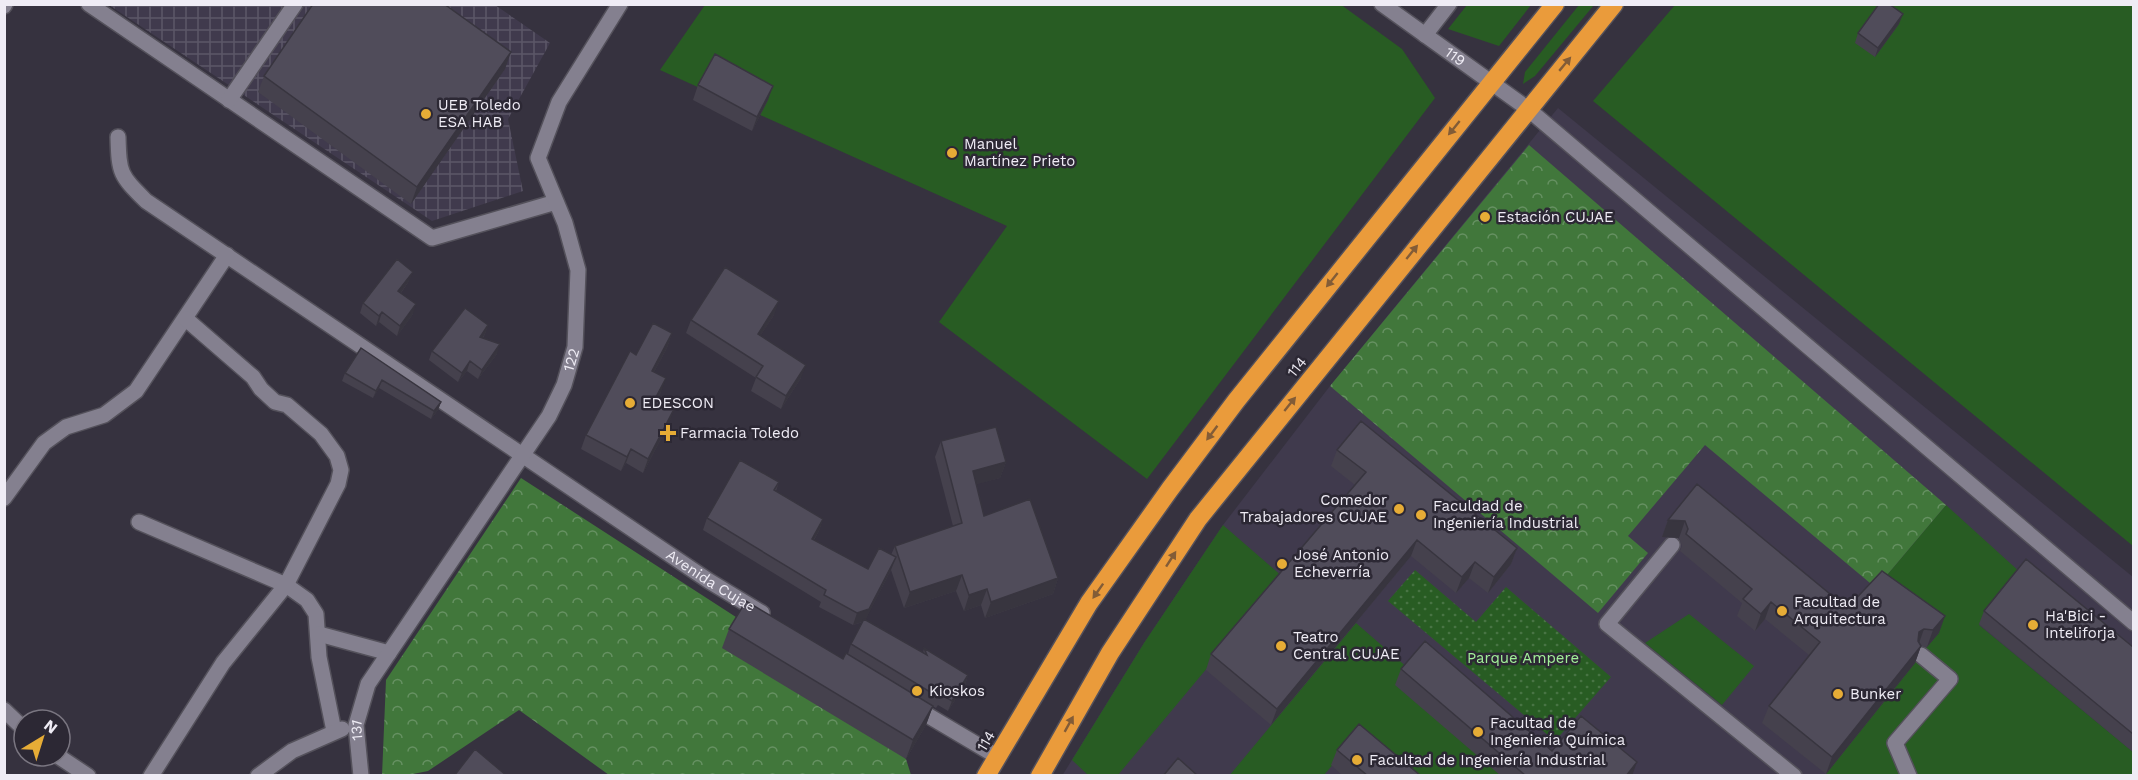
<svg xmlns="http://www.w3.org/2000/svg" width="2138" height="780" font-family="'Work Sans',sans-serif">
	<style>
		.built { fill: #403a4d }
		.industrial { fill: url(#industrial-grid) }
		.green { fill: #285c23 }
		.forest { fill: url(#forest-crowns) }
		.park { fill: url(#park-dots) }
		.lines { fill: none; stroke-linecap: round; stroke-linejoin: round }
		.minor-casing { stroke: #54515b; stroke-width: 18 }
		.highway-casing { stroke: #54515b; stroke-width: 21 }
		.minor { stroke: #84808f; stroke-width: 15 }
		.highway { stroke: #ea9b3b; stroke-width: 18 }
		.wall { fill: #45414d }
		.shaded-wall { fill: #38353f }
		.building { fill: #504c5a; stroke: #38353f; stroke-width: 1.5 }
		.oneway { fill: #825c37 }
		.poi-dot { fill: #e6ac36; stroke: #2c2834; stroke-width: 2 }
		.labels { text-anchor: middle; stroke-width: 5; stroke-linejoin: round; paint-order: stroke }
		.street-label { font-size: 15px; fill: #efecf5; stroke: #2c2834 }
		.poi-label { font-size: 15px; fill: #efecf5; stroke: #2c2834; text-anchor: start }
		.park-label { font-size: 15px; fill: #a2ef99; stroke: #2c2834 }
	</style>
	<defs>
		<pattern id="industrial-grid" width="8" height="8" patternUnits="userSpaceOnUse" patternTransform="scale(1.5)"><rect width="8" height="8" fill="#403a4d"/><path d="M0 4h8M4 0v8" fill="none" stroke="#5c5767"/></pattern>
		<pattern id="forest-crowns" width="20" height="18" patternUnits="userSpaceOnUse" patternTransform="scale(1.5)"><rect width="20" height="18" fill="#41773b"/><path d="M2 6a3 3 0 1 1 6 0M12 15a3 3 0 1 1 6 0" fill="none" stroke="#669162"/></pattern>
		<pattern id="park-dots" width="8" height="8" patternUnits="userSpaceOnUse" patternTransform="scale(1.5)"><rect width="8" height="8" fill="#285c23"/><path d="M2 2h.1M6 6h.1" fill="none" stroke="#487444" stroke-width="1.8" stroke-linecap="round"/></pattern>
	</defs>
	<rect width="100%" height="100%" fill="#36323f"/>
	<path class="built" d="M1558,108l575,469v198l-1071,1 82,-133 79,-118 107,-139z"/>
	<path class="industrial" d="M109,5h386l55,38 -42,76 15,72 -91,30z"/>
	<path class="green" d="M1340,4l62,45 33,49 -288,381 -208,-157 68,-96 -347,-156 45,-65z
		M1467,5v-1l64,1 -32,41 -51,-17z
		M1579,5h15l-59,71 -12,8 2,-12z
		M1675,5h458v541l-540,-445z
		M1946,505l75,68 -42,52 154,127v23l-307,-1 112,-141 -62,-45z
		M1223,525l60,52 -165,198h-30l-16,-15 72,-117z
		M1689,614l65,52 -32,39 -77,-62z
		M1356,623l53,46 92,106h-105l-42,-35 -30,35 -95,1z"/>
	<path class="forest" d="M1529,145l417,360 -70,83 -171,-143 -77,91 20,17 -50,60 -268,-227z
		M521,478l218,141 167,140 5,16h-302l-90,-65 -91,61 -20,4 -26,1 4,-96z"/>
	<path class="park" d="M1415,570l61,52 30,-35 105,90 -56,64 -167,-140z"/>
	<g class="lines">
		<defs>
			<g id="minor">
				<path d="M89,4l343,234 124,-36"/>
				<path id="s1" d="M1382,4l146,105 606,514"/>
				<path d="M4,6l1,-2"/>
				<path d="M1425,35l24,-31"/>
				<path d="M229,100l66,-96"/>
				<path id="s2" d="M118,137c1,37 2,38 28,64l563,380 53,32"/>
				<path d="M4,498l40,-55 22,-16 38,-12 32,-24 91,-136"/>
				<path d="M139,522l147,63 21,15 9,14 3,43 15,74"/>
				<path d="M1672,545l-65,79 187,152"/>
				<path d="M319,634l70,19"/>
				<path d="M912,706l86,51"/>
				<path d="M4,710l20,19"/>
				<path d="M58,756l30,20"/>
				<path d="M151,776l72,-113 63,-78 52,-101 3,-14 -4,-14 -16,-22 -34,-29 -12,-3 -14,-13 -8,-12 -67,-58"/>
				<path d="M258,776l34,-25 50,-22"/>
				<path id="s3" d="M361,776l-5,-51 12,-41 181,-268 15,-31 11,-38 3,-77 -13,-47 -27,-65 21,-56 61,-98"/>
				<path d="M1909,776l-14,-33 55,-64 -29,-24"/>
			</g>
			<path id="highway" d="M986,776l103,-173 81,-114 66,-88 319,-397
				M1040,776l70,-123 88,-134 416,-515"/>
		</defs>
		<use href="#minor" class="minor-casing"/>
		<use href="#highway" class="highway-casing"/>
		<use href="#minor" class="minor"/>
		<use href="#highway" class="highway"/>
	</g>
	<path class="wall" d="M1899,24l-24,33 -20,-14 3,-10z
		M505,69l-94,135 -153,-112 6,-16z
		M698,85l70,15 -16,31 -59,-31z
		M409,281l-8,12 12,21 -16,22 -18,-14 -3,4 -16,-13 3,-10z
		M774,315l-14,21 41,42 -20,31 -30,-18 5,-13 -70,-45 5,-13z
		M488,325l-3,9 -2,4 14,16 -19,25 -11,-8 -9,11 -29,-22 3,-9z
		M672,333l-5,15 -13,24 7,20 -4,8 12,24 -26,49 -17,-10 -5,8 -40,-22 5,-14 50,-80z
		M361,348l80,54 -3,8 -7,9 -52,-31 -6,10 -31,-17 3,-8z
		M941,441l65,21 -6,16 -24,6 8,32 74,62 -5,16 -68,24 -4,-13 -17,6 -8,-20 -52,17 -13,-38 -26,50 58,33 1,-5 44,27 -3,10 -17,26 -10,-6 -2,3 -88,-54 3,-10 12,-22 -10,3 -34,-18 2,-5 -118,-72 4,-12 72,-36 -3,9 47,28 -4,12 -5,9 54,29 23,-14 4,-9 58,-20 -18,-69z
		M1337,450l180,98 -6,16 -23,29 -19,-15 -13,15 -45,-37 -140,169 -65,-55 5,-16 144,-169 -24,-19z
		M1697,484l150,124 35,-37 57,62 -12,14 -6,-1 -6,17 -89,111 -64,-51 7,-17 40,-51 -44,-36 -10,12 -18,-15 5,-13 -62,-52 2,-5 -3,-8 -17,-1 6,-17z
		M1984,611l149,36v105l-154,-128z
		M729,629l114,30 90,47 -7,19 -20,34 -184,-111z
		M1401,669l151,82 80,25h-131l-106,-91z
		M1337,750l84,26h-78l-12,-11z"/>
	<path class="shaded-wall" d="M1903,14l-4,10 -24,33 3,-9z
		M511,52l-6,17 -94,135 6,-17z
		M773,86l-5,14 -16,31 5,-14z
		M413,272l-4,9 -14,20 3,-10z
		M779,301l-5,14 -21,32 5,-13z
		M416,304l-3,10 -16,22 3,-10z
		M382,312l-3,10 -3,4 3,-10z
		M488,325l-3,9 -8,12 3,-9z
		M672,333l-5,15 -20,37 5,-14z
		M500,344l-3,10 -19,25 4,-9z
		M470,361l-3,10 -9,11 4,-9z
		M806,365l-5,13 -20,31 5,-13z
		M666,378l-5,14 -11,22 5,-15z
		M382,380l-3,8 -6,10 3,-7z
		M441,402l-3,8 -7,9 3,-8z
		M674,409l-5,15 -26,49 5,-14z
		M631,449l-5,14 -5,8 6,-14z
		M1006,462l-6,16 -33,9 6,-16z
		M823,519l-4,12 -12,20 5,-12z
		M1668,520l17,1 -6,17 -17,-1z
		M1417,540l-6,16 -140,169 6,-16z
		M1517,548l-6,16 -23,29 6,-16z
		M896,557l-5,13 -26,51 -12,4 4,-12z
		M1475,562l-6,16 -13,15 6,-16z
		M962,575l-6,16 -52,17 6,-16z
		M1058,578l-5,16 -68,24 6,-16z
		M987,589l-6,16 -17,6 5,-16z
		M1771,602l-6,17 -10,12 6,-17z
		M1945,616l-6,17 -12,14 6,-17z
		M1924,629l-6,17 -5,3 6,-17z
		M1921,646l-6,17 -89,111 6,-17z
		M968,675l-3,10 -17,26 4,-10z
		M933,706l-7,19 -20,34 7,-19z
		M1637,762l-5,14h-6z"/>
	<path class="building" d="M313,4h131l67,48 -94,135 -153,-111z
		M1879,4h10l14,10 -25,34 -20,-15z
		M715,54l58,32 -16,31 -59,-32z
		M397,259l16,13 -15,19 18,13 -16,22 -18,-14 -3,4 -16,-13z
		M725,267l54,34 -21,33 48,31 -20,31 -30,-19 7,-11 -72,-46z
		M465,308l23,17 -8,12 20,7 -18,26 -12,-9 -8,12 -30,-22z
		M653,323l19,10 -20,38 14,7 -11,21 19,10 -26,50 -17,-10 -4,8 -41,-22 44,-84 6,4z
		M361,348l80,54 -7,9 -52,-31 -6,11 -31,-18z
		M1361,421l156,127 -23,29 -19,-15 -13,15 -45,-37 -140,169 -66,-55 155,-182 -29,-22z
		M996,427l10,35 -33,9 11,45 46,-17 28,79 -67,24 -4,-13 -18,6 -7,-20 -52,17 -15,-46 67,-23 -21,-82z
		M740,460l39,22 -5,8 49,29 -11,20 56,30 11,-21 17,9 -27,52 -12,4 -33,-18 2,-5 -119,-72z
		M1697,484l150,124 35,-37 63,45 -12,14 -9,-1 -5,3 -1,9 3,5 -89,111 -63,-51 51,-64 -49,-40 -10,12 -18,-15 9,-10 -66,-55 2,-5 -3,-8 -17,-1z
		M2026,559l107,88v87l-149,-123z
		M746,601l97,58 3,-6 87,53 -20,34 -184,-111z
		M864,619l63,36 -3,-7 44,27 -16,26 -10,-6 -2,3 -89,-54z
		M1425,641l127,110 29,-35 56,46 -11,14h-100l-125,-107z
		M1359,724l62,52h-53l-31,-26z
		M475,749l32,27h-53z
		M1178,758l20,18h-35z"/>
	<defs><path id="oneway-solid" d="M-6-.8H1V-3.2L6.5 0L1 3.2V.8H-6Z" transform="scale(1.5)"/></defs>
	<g class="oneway">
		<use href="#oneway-solid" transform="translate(1565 64) rotate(-50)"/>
		<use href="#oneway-solid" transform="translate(1454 128) rotate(129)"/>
		<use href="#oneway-solid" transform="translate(1412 252) rotate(-51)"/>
		<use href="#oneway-solid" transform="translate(1332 280) rotate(129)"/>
		<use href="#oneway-solid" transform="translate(1290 404) rotate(-51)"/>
		<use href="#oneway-solid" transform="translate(1212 433) rotate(127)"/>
		<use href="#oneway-solid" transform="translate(1171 559) rotate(-57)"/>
		<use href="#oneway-solid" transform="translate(1098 591) rotate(125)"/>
		<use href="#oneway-solid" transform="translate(1069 724) rotate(-61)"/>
	</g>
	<g class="poi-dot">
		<circle cx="426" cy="114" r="6"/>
		<circle cx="952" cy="153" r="6"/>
		<circle cx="1485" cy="217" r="6"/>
		<circle cx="630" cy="403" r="6"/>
		<path d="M665 424h6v6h6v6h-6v6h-6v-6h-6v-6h6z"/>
		<circle cx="1399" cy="509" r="6"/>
		<circle cx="1421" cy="515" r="6"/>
		<circle cx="1282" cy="564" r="6"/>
		<circle cx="1782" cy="611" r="6"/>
		<circle cx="2033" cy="625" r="6"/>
		<circle cx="1281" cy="646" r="6"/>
		<circle cx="917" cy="691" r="6"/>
		<circle cx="1838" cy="694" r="6"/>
		<circle cx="1478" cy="732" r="6"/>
		<circle cx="1357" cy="760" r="6"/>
	</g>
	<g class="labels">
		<g class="street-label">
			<text dy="5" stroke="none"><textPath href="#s1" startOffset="90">119</textPath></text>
			<text dy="5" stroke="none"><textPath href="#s3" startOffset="478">122</textPath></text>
			<text transform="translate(1297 367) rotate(-51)" y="5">114</text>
			<text dy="5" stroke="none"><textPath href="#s2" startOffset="754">Avenida Cujae</textPath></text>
			<text dy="5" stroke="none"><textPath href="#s3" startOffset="46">131</textPath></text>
			<text transform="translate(986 741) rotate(-59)" y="5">114</text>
		</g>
		<g class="poi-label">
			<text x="438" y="110">UEB Toledo<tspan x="438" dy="17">ESA HAB</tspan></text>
			<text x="964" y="149">Manuel<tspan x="964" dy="17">Martínez Prieto</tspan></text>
			<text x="1497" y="222">Estación CUJAE</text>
			<text x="642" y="408">EDESCON</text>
			<text x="680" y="438">Farmacia Toledo</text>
			<text x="1387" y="505" text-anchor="end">Comedor<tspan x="1387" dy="17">Trabajadores CUJAE</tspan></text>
			<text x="1433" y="511">Faculdad de<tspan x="1433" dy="17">Ingeniería Industrial</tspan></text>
			<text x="1294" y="560">José Antonio<tspan x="1294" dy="17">Echeverría</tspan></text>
			<text x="1794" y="607">Facultad de<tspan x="1794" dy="17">Arquitectura</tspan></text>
			<text x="2045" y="621">Ha'Bici -<tspan x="2045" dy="17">Inteliforja</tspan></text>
			<text x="1293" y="642">Teatro<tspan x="1293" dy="17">Central CUJAE</tspan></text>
			<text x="929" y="696">Kioskos</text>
			<text x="1850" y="699">Bunker</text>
			<text x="1490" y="728">Facultad de<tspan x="1490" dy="17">Ingeniería Química</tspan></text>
			<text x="1369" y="765">Facultad de Ingeniería Industrial</text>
		</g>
		<g class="park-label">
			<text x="1523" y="663">Parque Ampere</text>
		</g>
	</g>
	<rect width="2138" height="780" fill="none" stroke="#efecf5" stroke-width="12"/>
	<g transform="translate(42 738) rotate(38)"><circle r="28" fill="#2c2834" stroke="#7a7681" stroke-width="1.5"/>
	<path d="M0-4.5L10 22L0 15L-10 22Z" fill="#e6ac36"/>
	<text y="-9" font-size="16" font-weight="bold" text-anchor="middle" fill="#efecf5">N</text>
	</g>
</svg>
